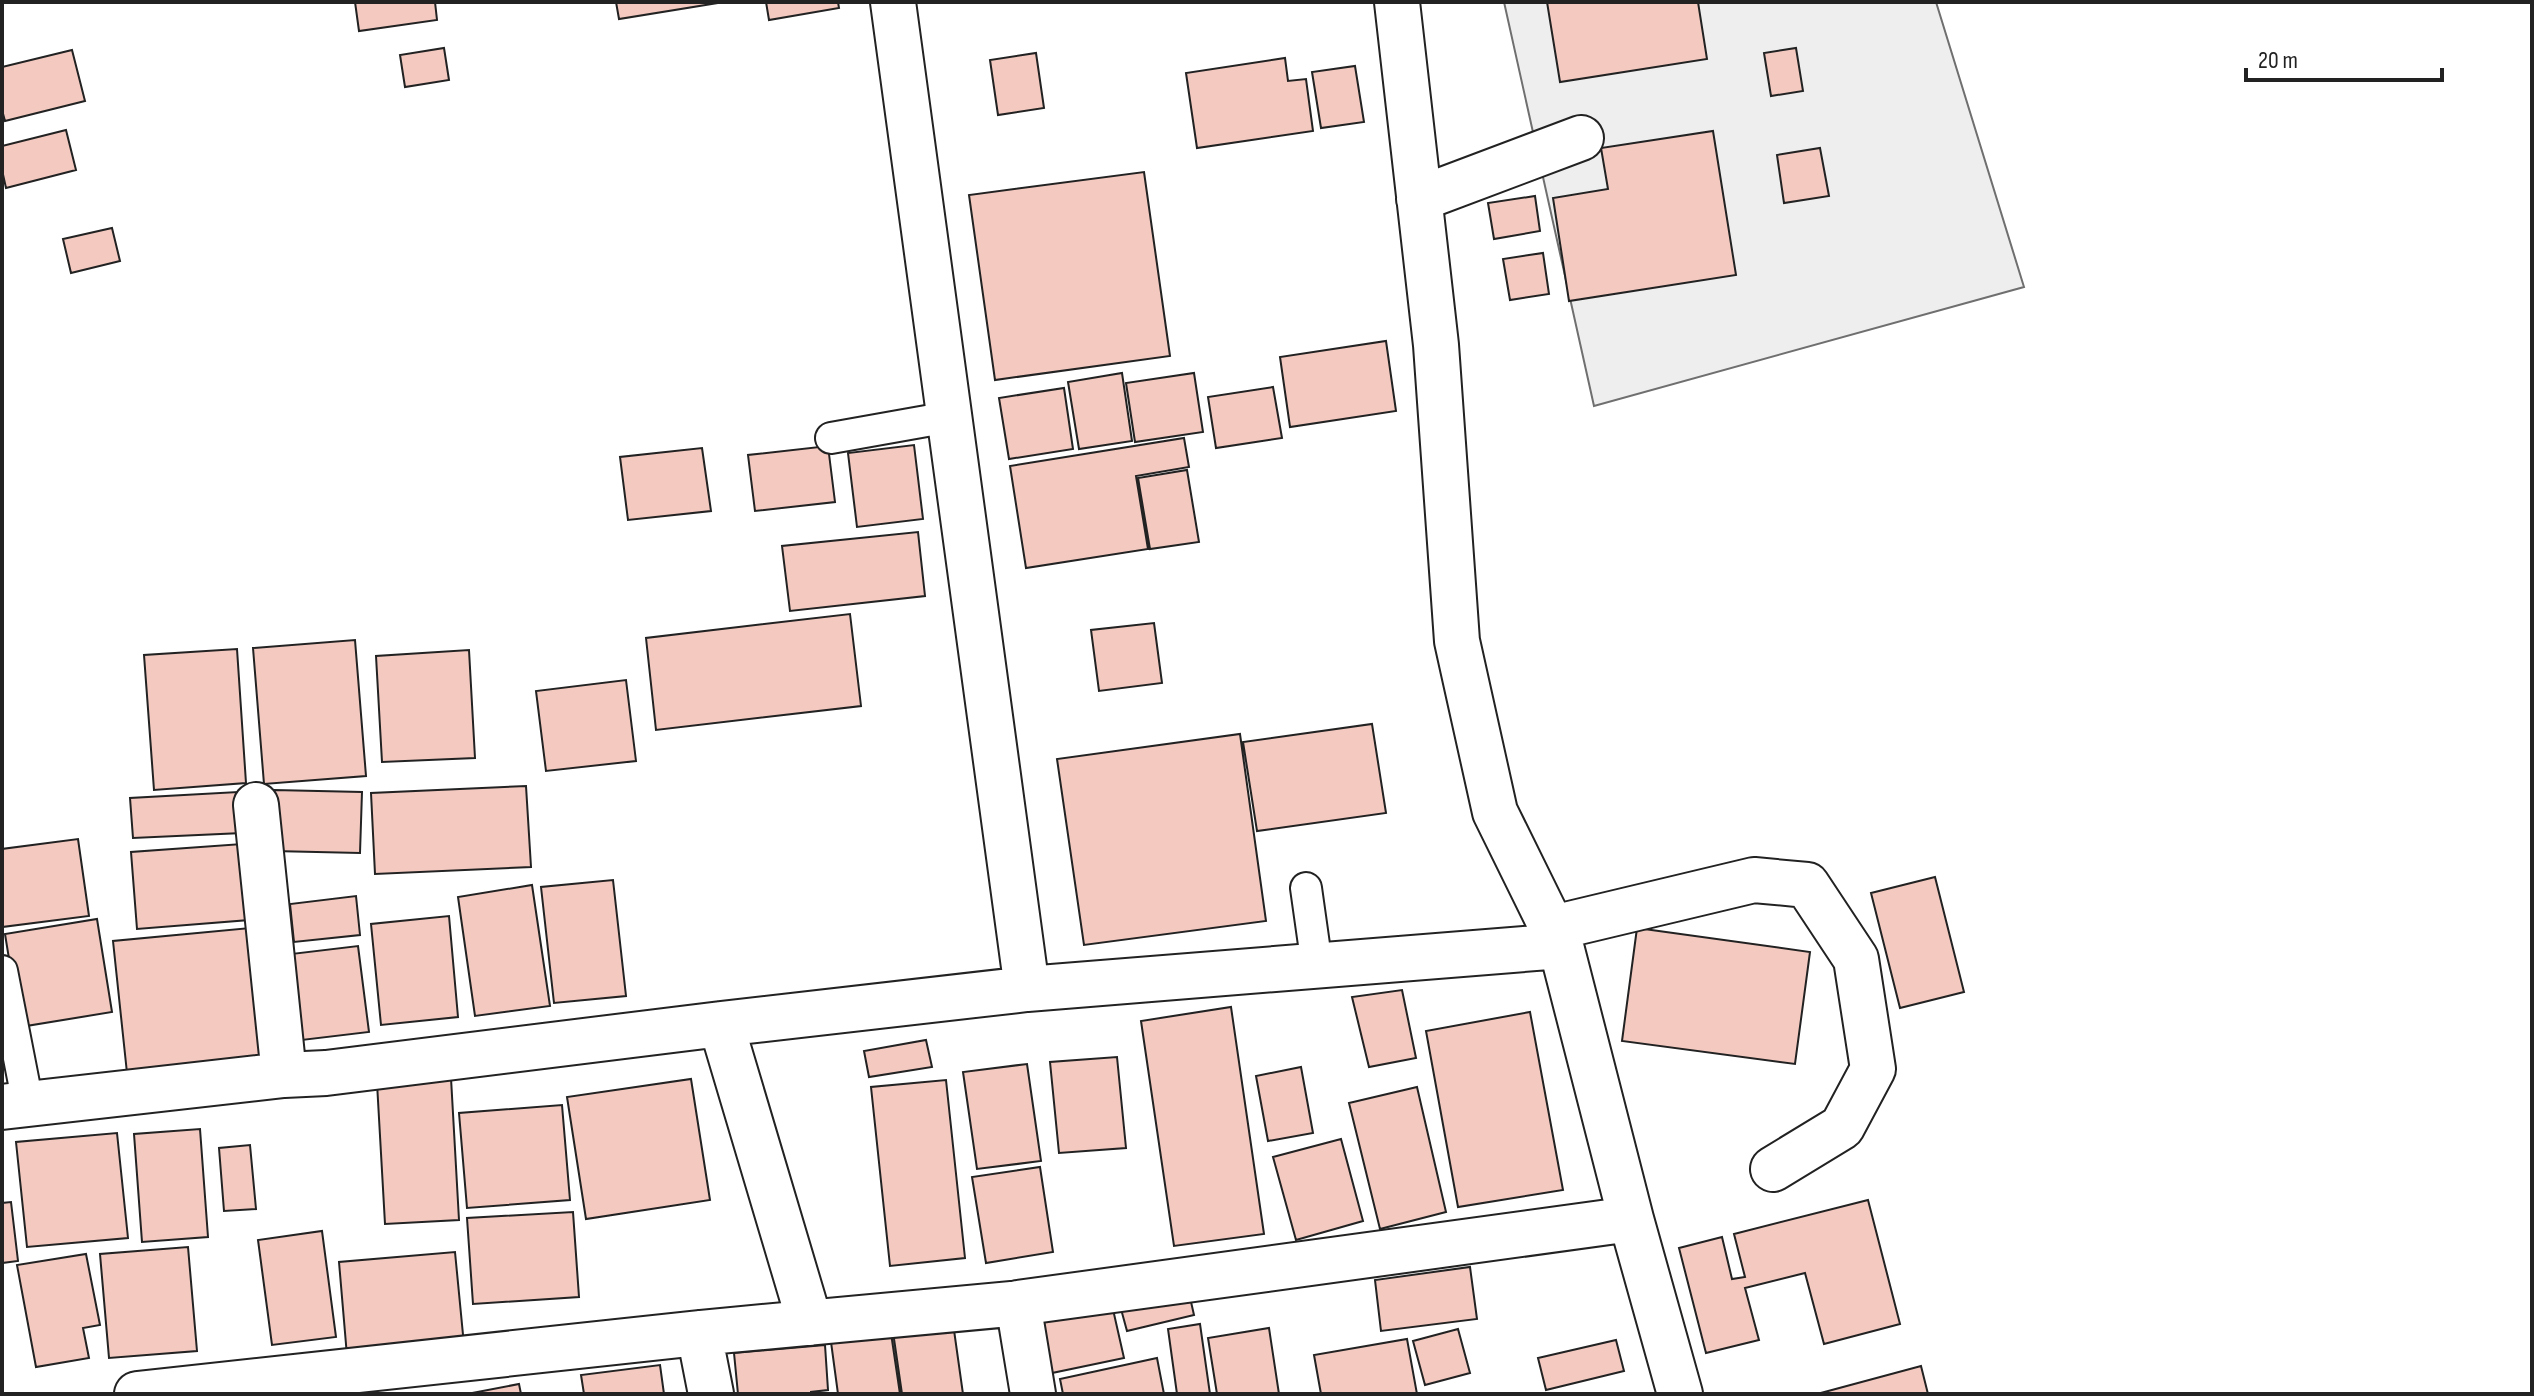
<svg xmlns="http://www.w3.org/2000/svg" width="2534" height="1396" font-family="'Sofia Sans Condensed',sans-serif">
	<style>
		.green { fill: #eee; stroke: #6f6f6f; stroke-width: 2 }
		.building { fill: #f3c9c0; stroke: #222; stroke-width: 2 }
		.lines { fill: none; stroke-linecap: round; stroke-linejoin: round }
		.service-casing { stroke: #222; stroke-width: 34 }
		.minor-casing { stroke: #222; stroke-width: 48 }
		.service { stroke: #fff; stroke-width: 30 }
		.minor { stroke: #fff; stroke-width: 44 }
	</style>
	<rect width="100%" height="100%" fill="#fff"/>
	<path class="green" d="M1504,2h432l88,285 -430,119z"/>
	<path class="building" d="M355,2h80l2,18 -78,11z
		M616,2h108l-105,17z
		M766,2h72l1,6 -70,12z
		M1547,2h151l9,57 -147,23z
		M444,48l5,32 -44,7 -5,-32z
		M1796,48l7,43 -32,5 -7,-43z
		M72,50l13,51 -80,20 -3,-11v-43z
		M1036,53l8,55 -46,7 -8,-55z
		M1285,58l3,23 18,-2 7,52 -116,17 -11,-75z
		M1355,66l9,56 -43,6 -9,-56z
		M66,130l10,40 -70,18 -4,-18v-24z
		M1713,131l23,144 -167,26 -16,-103 55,-9 -7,-41z
		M1820,148l9,48 -45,7 -7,-48z
		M1144,172l26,184 -175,24 -26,-185z
		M1535,196l5,35 -46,8 -6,-36z
		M112,228l8,33 -49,12 -8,-34z
		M1543,253l6,41 -39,6 -7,-41z
		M1386,341l10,70 -106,16 -10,-70z
		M1122,373l10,68 -53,8 -11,-67z
		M1194,373l9,59 -68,10 -9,-59z
		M1273,387l9,51 -66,10 -8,-51z
		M1064,388l9,61 -64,10 -10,-61z
		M1184,438l5,29 -53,9 12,73 -122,19 -16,-102z
		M914,445l9,74 -66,8 -9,-74z
		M828,446l7,56 -80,9 -7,-56z
		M702,448l9,63 -83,9 -8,-63z
		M1187,470l12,72 -49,7 -12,-71z
		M918,532l7,64 -135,15 -8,-65z
		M850,614l11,92 -205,24 -10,-92z
		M1154,623l8,60 -63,8 -8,-61z
		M355,640l11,136 -102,8 -11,-136z
		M237,649l9,134 -92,7 -10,-135z
		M469,650l6,108 -93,4 -6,-106z
		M626,680l10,81 -90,10 -10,-80z
		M1372,724l14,89 -129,18 -14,-89z
		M1240,734l26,187 -182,24 -27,-186z
		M526,786l5,81 -156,7 -4,-81z
		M274,790l88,2 -2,61 -87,-2z
		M238,792l4,41 -109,5 -3,-40z
		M78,839l11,77 -87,11v-78z
		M242,844l7,76 -112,9 -6,-77z
		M1935,877l29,115 -64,16 -29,-115z
		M613,880l13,116 -72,7 -13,-116z
		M532,885l18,121 -75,10 -17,-119z
		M356,896l4,39 -66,7 -4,-38z
		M449,916l9,101 -77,8 -10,-101z
		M97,919l15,93 -92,15 -15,-93z
		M250,928l13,131 -136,14 -14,-132z
		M1637,928l173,24 -15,112 -173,-23z
		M358,946l11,86 -67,8 -11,-86z
		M1402,990l14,68 -47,9 -17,-70z
		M1231,1007l33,227 -90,12 -33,-225z
		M1530,1012l33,178 -105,17 -32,-176z
		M926,1040l6,27 -63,10 -5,-26z
		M1117,1057l9,91 -67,5 -9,-91z
		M1027,1064l14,97 -64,8 -14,-97z
		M1301,1067l12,66 -45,8 -12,-65z
		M451,1078l8,142 -74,4 -8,-141z
		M691,1079l19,121 -124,19 -19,-122z
		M946,1080l19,178 -75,8 -19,-179z
		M1417,1087l29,125 -66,17 -31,-126z
		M562,1105l8,95 -103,8 -8,-95z
		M200,1129l8,108 -66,5 -8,-108z
		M117,1133l11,105 -101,9 -11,-105z
		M1341,1139l22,82 -67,19 -23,-83z
		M250,1145l6,64 -32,2 -5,-63z
		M1040,1167l13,85 -67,11 -14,-86z
		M1868,1200l32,124 -76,20 -19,-71 -60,15 14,52 -53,13 -27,-105 43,-11 10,42 13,-2 -11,-43z
		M11,1202l7,59 -16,2v-60z
		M573,1212l6,85 -106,7 -6,-86z
		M322,1231l14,106 -64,8 -14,-105z
		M188,1247l9,104 -88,7 -9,-104z
		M455,1252l9,93 -117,11 -8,-94z
		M86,1254l14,71 -17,3 6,30 -53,9 -19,-102z
		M1470,1267l7,52 -96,12 -6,-51z
		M1189,1293l5,22 -67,16 -6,-22z
		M1112,1305l12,53 -72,15 -12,-52z
		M953,1323l10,71h-61l-9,-62z
		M1200,1324l10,70h-33l-9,-65z
		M1269,1328l10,66h-62l-9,-56z
		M1458,1329l12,44 -45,12 -12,-44z
		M891,1333l9,61h-62l-7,-52z
		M1407,1339l10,55h-96l-7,-39z
		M1616,1340l8,31 -78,19 -8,-32z
		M825,1345l3,45 -17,2v2h-73l-4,-41z
		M1157,1358l7,36h-101l-3,-15z
		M660,1365l4,29h-80l-3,-19z
		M1921,1366l7,28h-111z
		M519,1384l2,10h-54z"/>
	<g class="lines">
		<defs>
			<path id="service" d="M831,438l118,-21
				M1306,888l11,78
				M2,971l26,133"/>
			<path id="minor" d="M893,2l134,987
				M1397,2l39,343 21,296 38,171 66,134
				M1419,199l162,-61
				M256,805l28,270
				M1553,928l201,-48 53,5 49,74 17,110 -31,58 -69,42
				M721,1024l89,299
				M2,1107l282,-32 42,-2 395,-49 306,-35 534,-43 70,273 49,175
				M699,1333l12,61
				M137,1394l562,-61 322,-30
				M1033,1394l-15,-91 613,-84"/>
		</defs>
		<use href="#service" class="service-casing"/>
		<use href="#minor" class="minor-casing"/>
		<use href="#service" class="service"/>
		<use href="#minor" class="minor"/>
	</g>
	<rect width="2534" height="1396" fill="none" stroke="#222222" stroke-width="8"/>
	<path d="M2246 68v12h196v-12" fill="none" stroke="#222222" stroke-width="4"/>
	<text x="2258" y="68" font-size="24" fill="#222222" stroke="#ffffff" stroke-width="6" paint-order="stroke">20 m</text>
</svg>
